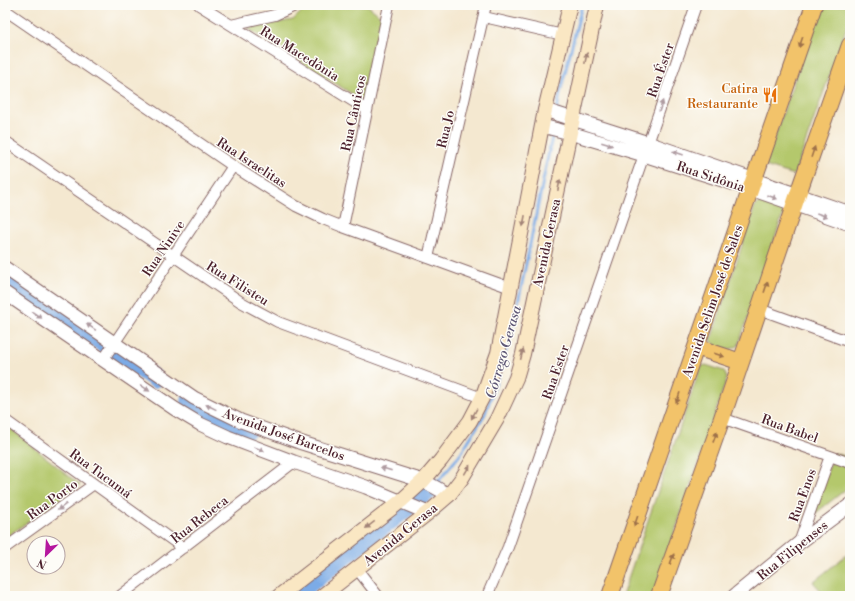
<svg xmlns="http://www.w3.org/2000/svg" width="855" height="601" font-family="'Libre Bodoni',serif">
	<style>
		.green { fill: #b4c86c; stroke: #7f744c }
		.lines { fill: none; stroke-linecap: round; stroke-linejoin: round }
		.stream { stroke: #7babe6; stroke-width: 3 }
		.river { stroke: #7babe6; stroke-width: 18 }
		.minor-casing { stroke: #866565; stroke-width: 12 }
		.tertiary-casing { stroke: #866565; stroke-width: 15 }
		.secondary-casing { stroke: #866565; stroke-width: 16 }
		.primary-casing { stroke: #866565; stroke-width: 18 }
		.minor { stroke: #fff; stroke-width: 10 }
		.tertiary { stroke: #fff; stroke-width: 13 }
		.secondary { stroke: #fae7c3; stroke-width: 14 }
		.primary { stroke: #f2c36a; stroke-width: 16 }
		.oneway { fill: #9e714a }
		.oneway2 { fill: #a28377 }
		.oneway3 { fill: #ae9aa0 }
		.labels { text-anchor: middle; stroke-width: 3; stroke-linejoin: round; paint-order: stroke }
		.street-label { font-size: 13px; fill: #4a1f2b; stroke: #fdfcf7 }
		.food-label { font-size: 13px; fill: #c56008; stroke: #fdfcf7; text-anchor: end }
		.water-label { font-size: 14px; font-style: italic; fill: #5e5776; stroke: #fdfcf7 }
	</style>
	<rect width="100%" height="100%" fill="#fdfcf7"/>
	<filter id="ink" filterUnits="userSpaceOnUse"><feTurbulence type="fractalNoise" baseFrequency=".025" numOctaves="2"/><feDisplacementMap in="SourceGraphic" scale="8" xChannelSelector="R" yChannelSelector="G"/><feConvolveMatrix kernelMatrix="1 2 1 2 8 2 1 2 1" color-interpolation-filters="sRGB"/></filter>
	<filter id="wash" filterUnits="userSpaceOnUse"><feTurbulence type="fractalNoise" baseFrequency=".012" numOctaves="4" result="noise"/><feDisplacementMap in="SourceGraphic" scale="16" xChannelSelector="R" yChannelSelector="G"/><feGaussianBlur stdDeviation="0.9" result="paint"/><feColorMatrix in="noise" values="0 0 0 0 0 0 0 0 0 0 0 0 0 0 0 0 0 1.4 0 .05"/><feComposite in="paint" operator="in"/></filter>
	<g filter="url(#wash)">
		<rect width="100%" height="100%" fill="#f4e8d0"/>
		<path class="green" d="M308,5h59l16,13 -18,84 -118,-74 46,-8z
			M820,5h30v13l-56,157 -29,-9z
			M760,202l21,7 2,5 -45,132c-11,6 -20,4 -27,-6l44,-134z
			M706,365l18,6 1,2 2,5 -74,218h-31l78,-227 2,-3z
			M5,424l75,61 -75,53z
			M835,453l15,5v28l-43,34z
			M850,552v44h-24l-13,-14z"/>
		<g class="lines">
			<path class="stream" d="M557,110l3,-17 22,-88
				M436,484l23,-28 26,-42 11,-31 16,-51 41,-200"/>
			<path class="river" d="M5,277l150,102
				M190,401l28,17 30,12
				M294,596l140,-109"/>
		</g>
	</g>
	<g filter="url(#ink)">
		<g class="lines">
			<defs>
				<path id="minor" d="M199,5l168,105
					M5,10l228,156 63,40 27,13 20,8 168,61
					M484,17l79,18
					M231,25l44,-10 22,-10
					M5,141l236,161 37,20 204,76
					M343,227l46,-222
					M428,258l58,-253
					M759,309l91,33
					M103,360l70,-104 60,-90
					M722,418l128,45
					M5,420l178,128
					M799,543l31,-87
					M5,548l89,-64
					M357,569l21,27
					M120,596l174,-134
					M487,596l21,-49 188,-542"/>
				<path id="tertiary" d="M545,110l103,33 202,70
					M542,126l28,7 74,22 107,34 99,35
					M5,268l189,130 47,23 58,21 124,39 8,4 18,10
					M5,293l170,116 25,15 28,13 66,25 72,25 62,26
					M734,596l65,-53 51,-38"/>
				<path id="secondary" d="M279,596l122,-95 22,-20 18,-21 29,-39 12,-23 16,-45 47,-243 25,-105
					M322,596l106,-83 21,-18 13,-17 35,-59 19,-41 7,-24 74,-349"/>
				<path id="primary" d="M696,347l45,15
					M610,596l204,-591
					M659,596l63,-178 78,-230 50,-143"/>
			</defs>
			<use href="#minor" class="minor-casing"/>
			<use href="#tertiary" class="tertiary-casing"/>
			<use href="#secondary" class="secondary-casing"/>
			<use href="#primary" class="primary-casing"/>
			<use href="#minor" class="minor"/>
			<use href="#tertiary" class="tertiary"/>
			<use href="#secondary" class="secondary"/>
			<use href="#primary" class="primary"/>
		</g>
		<defs><path id="oneway-solid" d="M-6-.8H1V-3.2L6.5 0L1 3.2V.8H-6Z"/></defs>
		<g class="oneway">
			<use href="#oneway-solid" transform="translate(801 42) rotate(109)"/>
			<use href="#oneway-solid" transform="translate(813 152) rotate(-71)"/>
			<use href="#oneway-solid" transform="translate(766 287) rotate(-71)"/>
			<use href="#oneway-solid" transform="translate(719 355) rotate(19)"/>
			<use href="#oneway-solid" transform="translate(678 398) rotate(109)"/>
			<use href="#oneway-solid" transform="translate(715 437) rotate(-70)"/>
			<use href="#oneway-solid" transform="translate(636 521) rotate(109)"/>
			<use href="#oneway-solid" transform="translate(672 559) rotate(-70)"/>
		</g>
		<g class="oneway2">
			<use href="#oneway-solid" transform="translate(586 58) rotate(-78)"/>
			<use href="#oneway-solid" transform="translate(559 185) rotate(-78)"/>
			<use href="#oneway-solid" transform="translate(524 221) rotate(101)"/>
			<use href="#oneway-solid" transform="translate(522 354) rotate(-76)"/>
			<use href="#oneway-solid" transform="translate(474 414) rotate(118)"/>
			<use href="#oneway-solid" transform="translate(467 470) rotate(-59)"/>
			<use href="#oneway-solid" transform="translate(370 525) rotate(142)"/>
		</g>
		<g class="oneway3">
			<use href="#oneway-solid" transform="translate(661 106) rotate(-71)"/>
			<use href="#oneway-solid" transform="translate(607 144) rotate(17)"/>
			<use href="#oneway-solid" transform="translate(678 153) rotate(-161)"/>
			<use href="#oneway-solid" transform="translate(772 197) rotate(20)"/>
			<use href="#oneway-solid" transform="translate(822 215) rotate(19)"/>
			<use href="#oneway-solid" transform="translate(37 315) rotate(34)"/>
			<use href="#oneway-solid" transform="translate(91 327) rotate(-145)"/>
			<use href="#oneway-solid" transform="translate(145 388) rotate(34)"/>
			<use href="#oneway-solid" transform="translate(211 407) rotate(-154)"/>
			<use href="#oneway-solid" transform="translate(259 449) rotate(21)"/>
			<use href="#oneway-solid" transform="translate(386 469) rotate(-162)"/>
			<use href="#oneway-solid" transform="translate(62 507) rotate(144)"/>
		</g>
	</g>
	<defs>
		<symbol id="restaurant-bare" viewBox="-9 -9 18 18"><path d="M-5-6h1v4h1v-4h1v4h1v-4h1v5L-1.5 .5V6h-2V.5L-5-1ZM5-6V6H3V1.5H1.5Q1.5-4 5-6Z" fill="#e8710a" stroke="#fdfcf7" stroke-width="2.5" paint-order="stroke"/></symbol>
	</defs>
	<g fill-rule="evenodd">
		<use href="#restaurant-bare" x="759" y="84" width="22" height="22"/>
	</g>
	<g class="labels">
		<g class="street-label">
			<text transform="translate(300 53) rotate(32)" y="5">Rua Macedônia</text>
			<text transform="translate(660 70) rotate(-71)" y="5">Rua Éster</text>
			<text transform="translate(353 113) rotate(-78)" y="5">Rua Cânticos</text>
			<text transform="translate(445 129) rotate(-77)" y="5">Rua Jo</text>
			<text transform="translate(252 162) rotate(33)" y="5">Rua Israelitas</text>
			<text transform="translate(711 176) rotate(18)" y="5">Rua Sidônia</text>
			<text transform="translate(546 243) rotate(-78)" y="5">Avenida Gerasa</text>
			<text transform="translate(163 248) rotate(-56)" y="5">Rua Ninive</text>
			<text transform="translate(238 283) rotate(32)" y="5">Rua Filisteu</text>
			<text transform="translate(712 301) rotate(-71)" y="5">Avenida Selim José de Sales</text>
			<text transform="translate(555 372) rotate(-71)" y="5">Rua Ester</text>
			<text transform="translate(790 428) rotate(20)" y="5">Rua Babel</text>
			<text transform="translate(284 434) rotate(20)" y="5">Avenida José Barcelos</text>
			<text transform="translate(101 473) rotate(36)" y="5">Rua Tucumá</text>
			<text transform="translate(802 495) rotate(-70)" y="5">Rua Enos</text>
			<text transform="translate(52 499) rotate(-36)" y="5">Rua Porto</text>
			<text transform="translate(199 519) rotate(-38)" y="5">Rua Rebeca</text>
			<text transform="translate(400 534) rotate(-39)" y="5">Avenida Gerasa</text>
			<text transform="translate(792 550) rotate(-39)" y="5">Rua Filipenses</text>
		</g>
		<g class="food-label">
			<text x="758" y="93">Catira<tspan x="758" dy="15">Restaurante</tspan></text>
		</g>
		<g class="water-label">
			<text transform="translate(503 352) rotate(-74)" y="5">Córrego Gerasa</text>
		</g>
	</g>
	<rect width="855" height="601" fill="none" stroke="#fdfcf7" stroke-width="20"/>
	<g transform="translate(46 555) rotate(205)"><circle r="19" fill="#fdfcf7" stroke="#b5a4a5"/>
	<path d="M0-3L7 15L0 10L-7 15Z" fill="#b5179e"/>
	<text y="-6" font-size="11" font-weight="bold" text-anchor="middle" fill="#4a1f2b">N</text>
	</g>
</svg>
